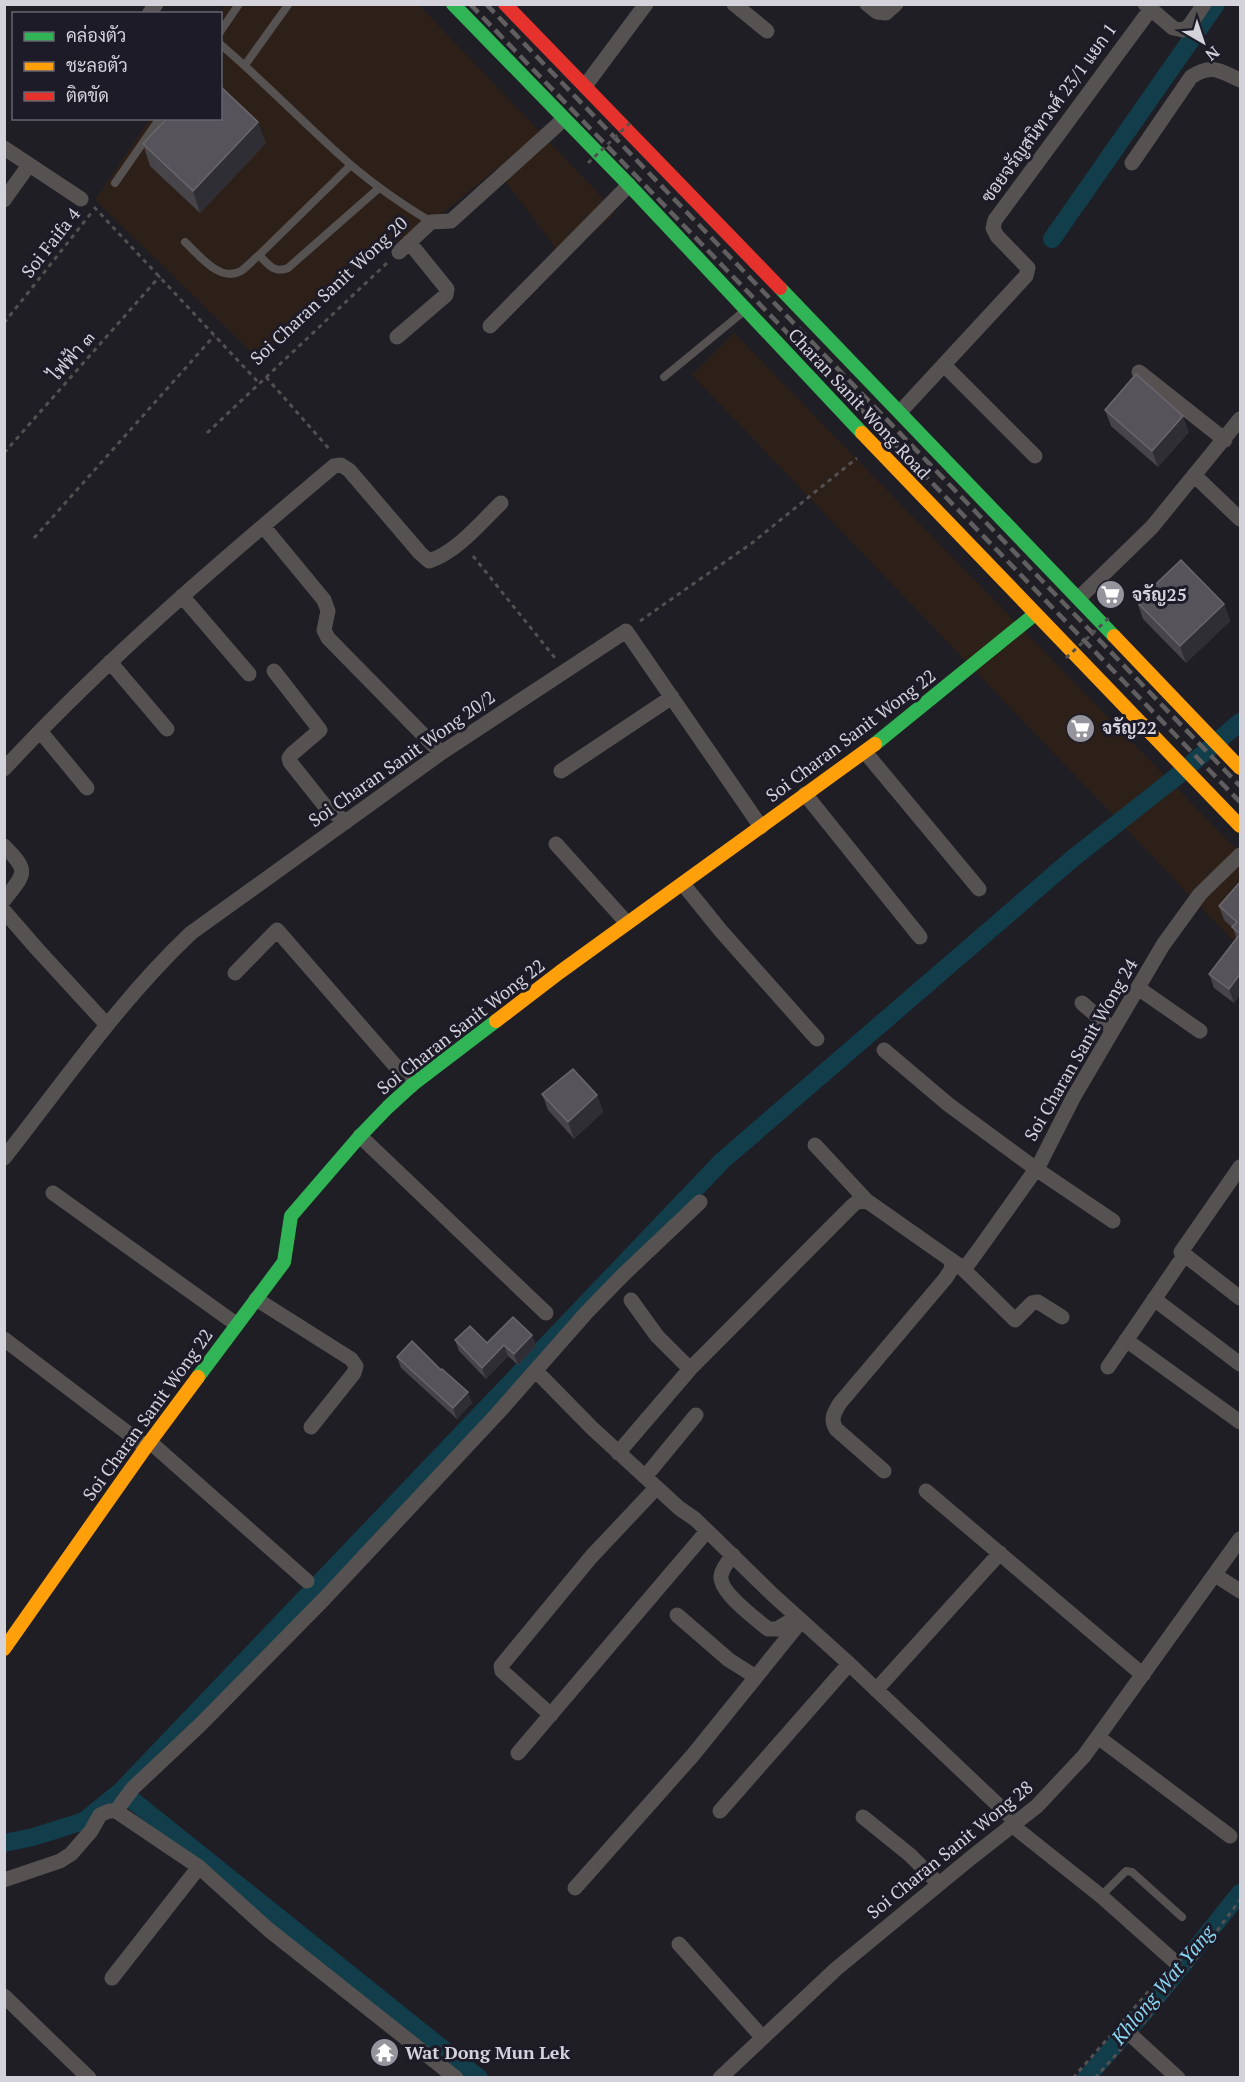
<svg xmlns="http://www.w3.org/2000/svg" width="1245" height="2082" font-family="'PT Serif',Sarabun,serif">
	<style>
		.commercial { fill: #2d2018 }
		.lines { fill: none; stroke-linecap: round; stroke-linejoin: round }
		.canal { stroke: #123e4c; stroke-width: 18 }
		.path { stroke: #535051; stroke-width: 3; stroke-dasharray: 4.5 4.5; stroke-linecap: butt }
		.lane { stroke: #565251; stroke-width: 8 }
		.street { stroke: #565251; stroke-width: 15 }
		.fast { stroke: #30b455; stroke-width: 14 }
		.slow { stroke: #ff9f0a; stroke-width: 14 }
		.jam { stroke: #e5322d; stroke-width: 14 }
		.rail { stroke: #605e5f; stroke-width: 4.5; stroke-dasharray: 12 6; stroke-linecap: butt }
		.path-bridge { stroke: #535051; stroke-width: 3; stroke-dasharray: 4.5 4.5; stroke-linecap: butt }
		.wall { fill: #47444a }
		.shaded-wall { fill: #302e35 }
		.building { fill: #56535a; stroke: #6a676e; stroke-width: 1.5 }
		.labels { text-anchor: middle; stroke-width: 6; stroke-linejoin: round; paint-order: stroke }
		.street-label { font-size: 18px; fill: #d4d2db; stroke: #1d1b28 }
		.poi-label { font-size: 18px; font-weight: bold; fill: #d4d2db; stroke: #1d1b28; text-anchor: start }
		.water-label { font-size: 20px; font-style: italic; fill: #88d6f2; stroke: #1d1b28 }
	</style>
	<rect width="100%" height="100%" fill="#1f1e25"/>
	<path class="commercial" d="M418,4l198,208 -53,46 -67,-89 -49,41 -99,62 -89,88 -164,-160 55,-81 70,-1v-105l6,-8z
		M734,333l506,520v95l-548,-573z"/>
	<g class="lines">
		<path class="canal" d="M1052,239l164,-235
			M121,1791l358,287
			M4,1843l29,-6 51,-16 37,-30 601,-630 350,-302 104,-82 64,-55
			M1086,2078l66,-75 88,-110"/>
		<path class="path" d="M94,207l165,176
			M4,323l88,-111
			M266,377l65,74
			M207,433l180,-170
			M4,453l156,-177
			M34,538l180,-202
			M473,556l82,102
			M640,621l112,-78 105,-85
			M1190,1967l50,-67
			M1122,2022l43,-50
			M1143,2024l32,-39 -11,-9
			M1073,2078l43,-49
			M1095,2078l28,-31"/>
		<path class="lane" d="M220,32l19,-28
			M220,44c46,39 87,83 132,122 25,21 51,39 79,56
			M245,65l43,-60
			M351,165l-92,90c9,9 15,19 29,13l91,-80
			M115,183l45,-65
			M185,242c14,13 35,41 56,29 6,-4 12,-11 18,-16
			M664,377l79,-65
			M1101,1896l25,-25 6,1 50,45"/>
		<path class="street" d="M734,4l33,27
			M867,4l10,8 9,1 10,-9
			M1145,4l28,24 10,2 7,-5 14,-21
			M149,14l7,-10
			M585,86l61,-82
			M4,148l77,51
			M1132,163l59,-86c21,-14 29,-6 49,3
			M4,200l25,-35
			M399,252l32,-30 20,-1 113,-102
			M490,326l139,-141
			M397,337l49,-42 1,-6 -38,-47
			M945,366l90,90
			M1139,372l86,68
			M900,412l126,-136 2,-8 -31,-32 -4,-8 2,-8 155,-210
			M1194,475l46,44
			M263,526l61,74 4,11 -4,19 4,8 113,115
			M182,596l67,78
			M1079,598l73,-71 88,-108
			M110,662l57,67
			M274,671l46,59 -28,24 -3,4 1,4 35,44 21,16
			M40,731l47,57
			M865,752l114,137
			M4,769c102,-110 216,-207 330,-303l7,-1 8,5 71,83 9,8c28,-9 51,-38 72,-58
			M561,771l111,-74
			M805,794l115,143
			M556,844l71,79
			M4,846c26,26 21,27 0,54
			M683,884l38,47 96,108
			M4,911l34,39 69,75
			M235,973l42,-43 135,155
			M1138,988l62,43
			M1082,1003l31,27
			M884,1050l65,55 87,64 77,52
			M360,1136l186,177
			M815,1145l52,56 94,66 54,53 17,-17 6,-1 24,15
			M4,1158c60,-76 116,-158 187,-225l250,-180 185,-122 135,196
			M1240,1167l-59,85 59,46
			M53,1193l183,131
			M961,1267l7,-3 9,-12 62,-87 34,-67 90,-153 37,-51 40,-39
			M256,1299l95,60 5,7 -2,7 -43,54
			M1154,1299l86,65
			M631,1300l26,36 33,33
			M4,1339l142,108
			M1126,1340l114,82
			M1108,1367l71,-104
			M536,1371l56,57 87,80 16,11 78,76 72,65 172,163
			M150,1442l157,139
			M618,1453l72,-84 162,-163 5,-4 10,-1
			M884,1471l-48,-42c-6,-10 -2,-16 4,-26l105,-124 6,-9 1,-9
			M645,1477l51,-62
			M926,1491l217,184
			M733,1555c-5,6 -11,14 -12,21 -2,16 35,43 47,53h9l20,-12
			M1215,1575l25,16
			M677,1615l52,45 27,17 45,-56
			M876,1690l124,-137
			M551,1715l-49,-44 -1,-5 90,-109 65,-69
			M1098,1737l132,99
			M518,1753l189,-222
			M116,1811l17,-23 67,-63 125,-127 173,-185 89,-101 36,-37 77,-73
			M720,1811l129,-147
			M863,1817l47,38 29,29
			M1013,1826l88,70 73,65
			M4,1880l56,-19 11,-7 20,-23 9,-16 9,-4h7l83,56 70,63 187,148
			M575,1888l118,-133 63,-78
			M679,1944l83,93
			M112,1978l87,-111
			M4,1996l85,82
			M1132,2036l46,42
			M720,2078l116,-109 136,-112 65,-51 47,-50 156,-217"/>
		<path class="fast" d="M453,4l176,181 233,248
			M780,288l334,348
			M875,744l160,-130
			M198,1377l86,-115 7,-46 69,-80 28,-29 24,-22 84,-64"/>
		<path class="slow" d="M862,433l378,393
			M1114,636l126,132
			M496,1021l64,-49 315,-228
			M4,1649l142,-202 52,-70"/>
		<path class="jam" d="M505,4l275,284"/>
		<path class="rail" d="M470,4l770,798
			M486,4l754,782"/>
		<path class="path-bridge" d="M588,163l42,-40
			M1066,658l45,-42"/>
	</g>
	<path class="wall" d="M266,143l-66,70 -50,-47 -7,-22z
		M1105,410l84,22 -31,35 -47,-41z
		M1137,602l87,2 6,17 -44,42 -43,-44z
		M1240,882v112l-6,9 -20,-15 -5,-14 27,-36 -3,-10 -9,-8 -5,-14z
		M542,1094l55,1 6,17 -29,27 -26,-29z
		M532,1335l4,11 -18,19 -10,-9 -22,23 -27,-28 -4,-11 32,3z
		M397,1357l44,13 31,33 -15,16 -56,-51z"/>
	<path class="shaded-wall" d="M258,122l8,21 -66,70 -7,-22z
		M1183,416l6,16 -31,35 -6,-16z
		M1224,604l6,17 -44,42 -6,-17z
		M1240,974v20l-6,9 -5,-14z
		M597,1095l6,17 -29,27 -6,-17z
		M532,1335l4,11 -18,19 -4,-11z
		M504,1345l4,11 -22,23 -4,-11z
		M468,1392l4,11 -15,16 -4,-11z"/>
	<path class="building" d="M220,86l38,36 -65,69 -50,-47 24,-26h53z
		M1136,374l47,42 -31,35 -47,-41z
		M1181,560l43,44 -44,42 -43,-44z
		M1240,882v92l-11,15 -20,-15 31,-40 -8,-7 5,-5 -18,-16z
		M573,1069l24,26 -29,27 -26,-28z
		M513,1317l19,18 -18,19 -10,-9 -22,23 -27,-28 15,-14 17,17z
		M412,1341l29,29 1,-1 26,23 -15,16 -56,-51z"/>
	<defs>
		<symbol id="supermarket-disc" viewBox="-11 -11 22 22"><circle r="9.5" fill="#95939b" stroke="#1d1b28"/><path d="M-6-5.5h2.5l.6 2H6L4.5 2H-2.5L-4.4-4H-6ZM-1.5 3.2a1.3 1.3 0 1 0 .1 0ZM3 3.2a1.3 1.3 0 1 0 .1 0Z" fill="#fff"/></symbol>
		<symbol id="temple-disc" viewBox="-11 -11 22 22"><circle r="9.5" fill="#95939b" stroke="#1d1b28"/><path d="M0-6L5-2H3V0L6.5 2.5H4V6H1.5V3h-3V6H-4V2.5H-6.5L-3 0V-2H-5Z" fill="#fff"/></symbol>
	</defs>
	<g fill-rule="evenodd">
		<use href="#supermarket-disc" x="1094" y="578" width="33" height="33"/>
		<use href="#supermarket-disc" x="1064" y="712" width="33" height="33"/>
		<use href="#temple-disc" x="368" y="2036" width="33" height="33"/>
	</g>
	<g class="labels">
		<g class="street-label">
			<text transform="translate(1049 113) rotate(-54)" y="6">ซอยจรัญสนิทวงศ์ 23/1 แยก 1</text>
			<text transform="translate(51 243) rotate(-52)" y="6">Soi Faifa 4</text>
			<text transform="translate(329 291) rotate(-43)" y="6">Soi Charan Sanit Wong 20</text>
			<text transform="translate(72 356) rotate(-49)" y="6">ไฟฟ้า ๓</text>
			<text transform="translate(859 404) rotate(47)" y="6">Charan Sanit Wong Road</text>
			<text transform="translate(851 736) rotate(-37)" y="6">Soi Charan Sanit Wong 22</text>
			<text transform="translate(402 759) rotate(-35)" y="6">Soi Charan Sanit Wong 20/2</text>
			<text transform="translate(461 1027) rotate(-38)" y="6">Soi Charan Sanit Wong 22</text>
			<text transform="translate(1081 1050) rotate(-60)" y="6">Soi Charan Sanit Wong 24</text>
			<text transform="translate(148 1415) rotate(-54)" y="6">Soi Charan Sanit Wong 22</text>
			<text transform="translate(950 1850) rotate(-39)" y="6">Soi Charan Sanit Wong 28</text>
		</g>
		<g class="poi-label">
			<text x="1132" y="601">จรัญ25</text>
			<text x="1102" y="734">จรัญ22</text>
			<text x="405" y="2059">Wat Dong Mun Lek</text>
		</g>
		<g class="water-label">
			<text transform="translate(1163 1985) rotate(-50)" y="7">Khlong Wat Yang</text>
		</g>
	</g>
	<rect width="1245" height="2082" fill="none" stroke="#d4d2db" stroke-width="12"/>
	<rect x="12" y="12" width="210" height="108" fill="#1d1b28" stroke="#666470" stroke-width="1.5"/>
	<rect x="24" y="32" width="30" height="9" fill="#30b455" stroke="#666470" stroke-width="1.5"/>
	<text x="66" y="42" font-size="18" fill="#d4d2db">คล่องตัว</text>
	<rect x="24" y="62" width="30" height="9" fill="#ff9f0a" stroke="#666470" stroke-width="1.5"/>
	<text x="66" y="72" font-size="18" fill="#d4d2db">ชะลอตัว</text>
	<rect x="24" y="92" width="30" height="9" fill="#e5322d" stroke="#666470" stroke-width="1.5"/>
	<text x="66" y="102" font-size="18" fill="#d4d2db">ติดขัด</text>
	<g transform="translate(1203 42) rotate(141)" stroke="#1d1b28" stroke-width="4.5" paint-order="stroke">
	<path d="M0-4.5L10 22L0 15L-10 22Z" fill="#d4d2db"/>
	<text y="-9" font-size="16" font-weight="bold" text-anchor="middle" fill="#d4d2db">N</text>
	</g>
</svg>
